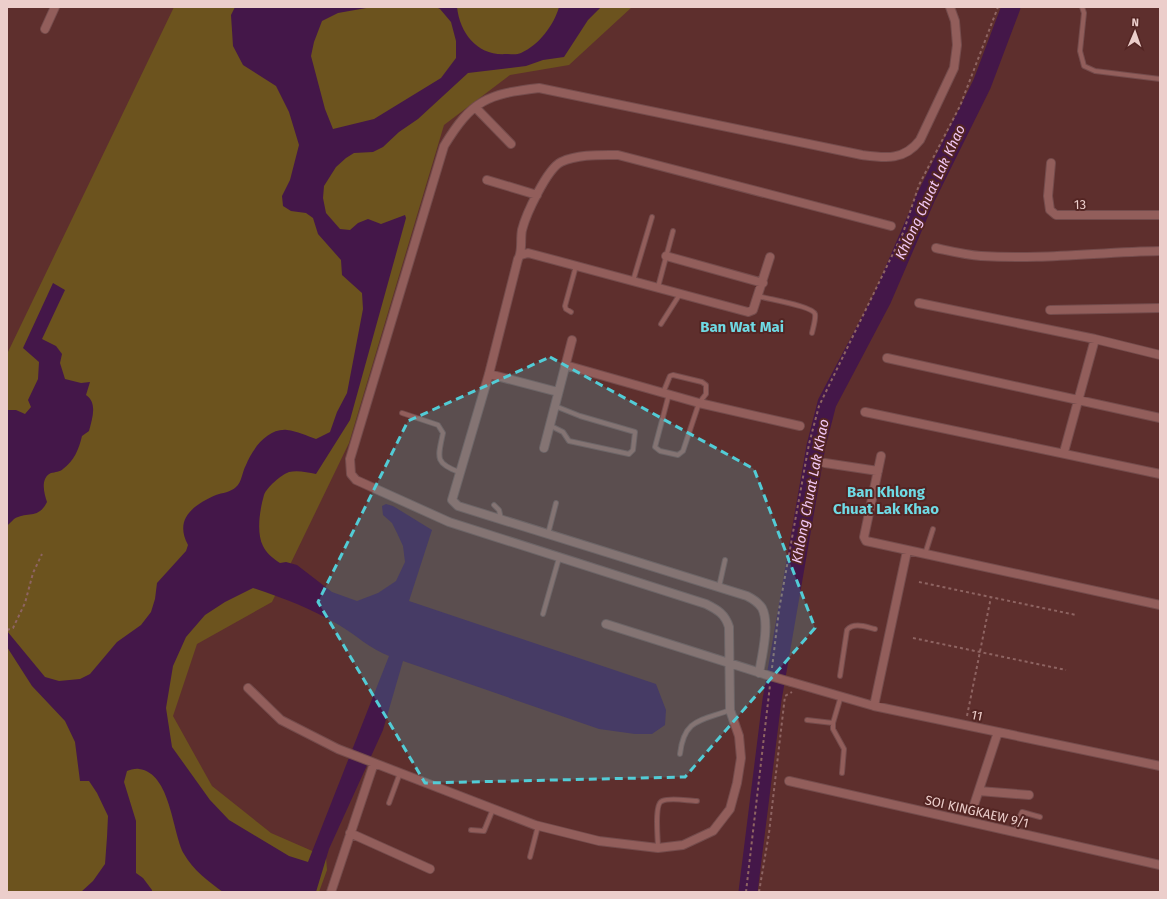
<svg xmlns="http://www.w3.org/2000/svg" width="1167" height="899" font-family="'Fira Sans',sans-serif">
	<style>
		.green { fill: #6c531e }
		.water { fill: #441749; fill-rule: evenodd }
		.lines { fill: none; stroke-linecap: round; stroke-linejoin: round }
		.river { stroke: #441749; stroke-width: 19 }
		.lane-casing { stroke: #744c4c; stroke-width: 6 }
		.street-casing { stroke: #744c4c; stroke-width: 10 }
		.path { stroke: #8e6462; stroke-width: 2; stroke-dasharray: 3 3; stroke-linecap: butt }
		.lane { stroke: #925e5b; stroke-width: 4 }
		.street { stroke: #925e5b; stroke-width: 8 }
		.street-bridge-casing { stroke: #744c4c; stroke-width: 10; stroke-linecap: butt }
		.street-bridge { stroke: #925e5b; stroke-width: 8 }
		.marked { fill: #52ccd6; fill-opacity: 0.2; stroke: #52ccd6; stroke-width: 3; stroke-dasharray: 8 5; stroke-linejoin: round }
		.labels { text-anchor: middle; stroke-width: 4; stroke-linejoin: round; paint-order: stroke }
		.street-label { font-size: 13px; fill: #eccecb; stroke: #532523 }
		.water-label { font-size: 14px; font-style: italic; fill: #f3c8f7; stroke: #532523 }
		.quarter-label { font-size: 15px; font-weight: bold; fill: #6fdae4; stroke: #532523 }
	</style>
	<rect width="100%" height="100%" fill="#5e2f2d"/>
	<path class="green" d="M174,7h458l-63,58 -59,10 -66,50 -95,318 -77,159 -75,42 -24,72 39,70 59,47 55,24 1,13 -8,22h-312v-538z"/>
	<path class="water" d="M235,7h137l-34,6 -16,8 -8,21 -3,14 14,53 8,20 41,-10 67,-41 15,-20v-17l-5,-19 -11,-13 -4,-2h21c3,27 21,49 49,47 5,0 11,1 15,-1 18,-8 33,-28 38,-46h42l-13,13 -24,37 -21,3 -17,6 -58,7 -50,46 -19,13 -16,15 -10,5 -19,1 -8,5 -10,9 -12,19 -1,12 3,15 14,16 10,1 8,-7 10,-4 13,5 24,-9 1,3 -56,202 -34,54c-9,-2 -19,-4 -27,-2 -8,3 -22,15 -25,23 -4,14 -8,37 -1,51 3,7 11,13 17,17l6,-1 11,3 35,27 25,9 21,-8 18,-12 9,-19 -2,-16 -6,-13 -5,-10 -9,-8 -1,-9 4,-2 7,2 39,24 -23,71 247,83 10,26 -1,15 -13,9h-17l-36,-5 -196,-68 -20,69 -54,119 -13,43h-93c-14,-10 -30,-22 -39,-38 -12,-22 -13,-81 -45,-85 -3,-1 -9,1 -12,2l-3,11 12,39v52l7,5 9,12v2h-71l12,-11 12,-17 2,-27 1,-21 -11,-23 -8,-12h-9l-5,-39 -10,-21 -33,-35 -25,-39v-16l38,46 14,4 21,-2 10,-5 27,-32 24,-17 10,-13 4,-13 2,-16 29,-32 2,-6c-14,-26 5,-40 28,-50 6,-2 15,-3 20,-8 6,-5 6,-15 10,-22 6,-16 22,-37 41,-35 10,1 20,6 29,9l14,-7 7,-20 10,-19 16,-84 -1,-16 -20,-18 -1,-15 -23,-26 -5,-16 -7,-5 -15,-2 -8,-5 -1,-10 8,-16 9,-35 -10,-33 -13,-26 -33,-21 -10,-19 -2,-31zM253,588c30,10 59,21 86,37 17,10 31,24 50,31l-81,206 -19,-6 -60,-36 -19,-20 -38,-53 -6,-39 7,-42 13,-29 19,-22 20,-13z
		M53,283l12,7 -23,49 14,7 6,8 -2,9 5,16 16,4 9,-1 -4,13c12,8 6,24 3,36l-7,5c-3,13 -8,25 -19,33 -3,3 -8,3 -12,4 -11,5 -7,20 -4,29 -9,18 -20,9 -33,17 -2,2 -5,5 -7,7v-116h9l9,4 6,-7 -3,-7 10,-21 1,-17 -16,-14z"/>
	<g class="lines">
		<path class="river" d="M748,892l24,-192 44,-254 11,-43 55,-104 44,-102 56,-113 29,-77"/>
		<defs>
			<path id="lane" d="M1082,7l2,6 -4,38 4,15 11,5 65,8
				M633,281l19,-64
				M658,287l15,-56
				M758,296c9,3 55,10 57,18 1,5 -2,14 -3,19
				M571,312l-5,-3 -1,-3 11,-40
				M661,324l19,-30
				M663,393l7,-17 3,-1 29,7 4,3v9l-7,9 -16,48 -5,4 -18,-4 -5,-4 14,-53
				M402,413l36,12 5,8c-5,24 -9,30 16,39
				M549,425l14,7 6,9 60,13 4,-4 2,-18 -55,-16 -25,-10
				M851,488l22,9
				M494,505l5,5 2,9
				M548,534l8,-31
				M925,554l8,-25
				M719,587l6,-27
				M543,614l16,-56
				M840,676l7,-46c7,-8 19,-3 28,-1
				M841,696l-8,27v6l11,20 -2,24
				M807,720l26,3
				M680,754c4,-35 20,-33 50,-44
				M389,803l11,-30
				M471,830l13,1 9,-22
				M1016,832l3,-14 3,-6 18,5
				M658,848c0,-9 -4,-44 4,-47 9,-4 26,0 35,0
				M530,857l8,-31"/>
			<path id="street" d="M45,29l10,-22
				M475,107l36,37
				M1051,163l-3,33 2,14 6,5h104
				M487,180l50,15
				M936,248c14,3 30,7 45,8 59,4 119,-4 179,-5
				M521,255l7,-2 220,59 5,-2 17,-53
				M666,256l97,27
				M919,303l176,36 65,16
				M1050,310l110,-2
				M887,358l273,60
				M565,365l134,38 101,23
				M489,374l69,18
				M865,412l295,62
				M544,448l28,-108
				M1064,452l31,-113
				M881,456l-17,81 2,4 294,64
				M825,463l53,8
				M606,624l164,52
				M759,673c3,-17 11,-50 3,-65 -4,-6 -9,-9 -15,-12l-289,-90 -6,-6 37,-126 29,-115c5,-7 2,-20 4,-29 4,-16 25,-61 39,-68 17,-8 39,-7 57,-7l273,71
				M791,682l83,24 286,60
				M248,688l33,32 57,29 197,76 64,16 59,7 25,-3 30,-14 17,-22 7,-26 4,-25 -2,-22 -9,-26 -1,-83c-4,-13 -11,-17 -23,-23l-257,-82 -93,-42 -5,-6 -1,-15 94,-313c28,-46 43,-52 95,-58l323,67c23,3 42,6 58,-15l34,-72 3,-23 -2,-24 -5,-14
				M874,706l33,-155
				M789,781l371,84
				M979,791l50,4
				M974,805l24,-73
				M350,833l80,36
				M331,892l43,-129"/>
		</defs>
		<use href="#lane" class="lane-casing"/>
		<use href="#street" class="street-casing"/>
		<path class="path" d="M919,582l157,33
			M7,630l6,-2 12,-25 8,-30 9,-19
			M913,638l153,32
			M772,668l7,-58 30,-166 10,-38 84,-173 16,-48 41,-79 38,-99
			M967,716l24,-119
			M746,892l24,-207
			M759,892l10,-59 16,-137 7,-4"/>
		<use href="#lane" class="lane"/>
		<use href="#street" class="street"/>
		<defs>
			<path id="street-bridge" d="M770,676l21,6"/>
		</defs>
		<use href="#street-bridge" class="street-bridge-casing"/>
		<use href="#street-bridge" class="street-bridge"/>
	</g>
	<path class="marked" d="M550,357l204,112 61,159 -130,149 -260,6 -107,-181 90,-181z"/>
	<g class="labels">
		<g class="street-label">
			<text transform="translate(1080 204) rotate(-1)" y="5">13</text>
			<text transform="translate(977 715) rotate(12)" y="5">11</text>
			<text transform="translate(977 811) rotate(13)" y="5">SOI KINGKAEW 9/1</text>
		</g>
		<g class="water-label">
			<text transform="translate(930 192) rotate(-65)" y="5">Khlong Chuat Lak Khao</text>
			<text transform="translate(810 491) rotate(-79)" y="5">Khlong Chuat Lak Khao</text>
		</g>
		<g class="quarter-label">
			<text x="742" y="332">Ban Wat Mai</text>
			<text x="886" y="497">Ban Khlong<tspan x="886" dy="17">Chuat Lak Khao</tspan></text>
		</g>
	</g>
	<rect width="1167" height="899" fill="none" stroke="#eccecb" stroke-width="16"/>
	<g transform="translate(1135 32) rotate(2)" stroke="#532523" stroke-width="3" paint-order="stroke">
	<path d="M0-3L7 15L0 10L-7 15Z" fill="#eccecb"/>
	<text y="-6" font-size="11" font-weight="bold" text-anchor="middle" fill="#eccecb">N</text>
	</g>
</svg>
